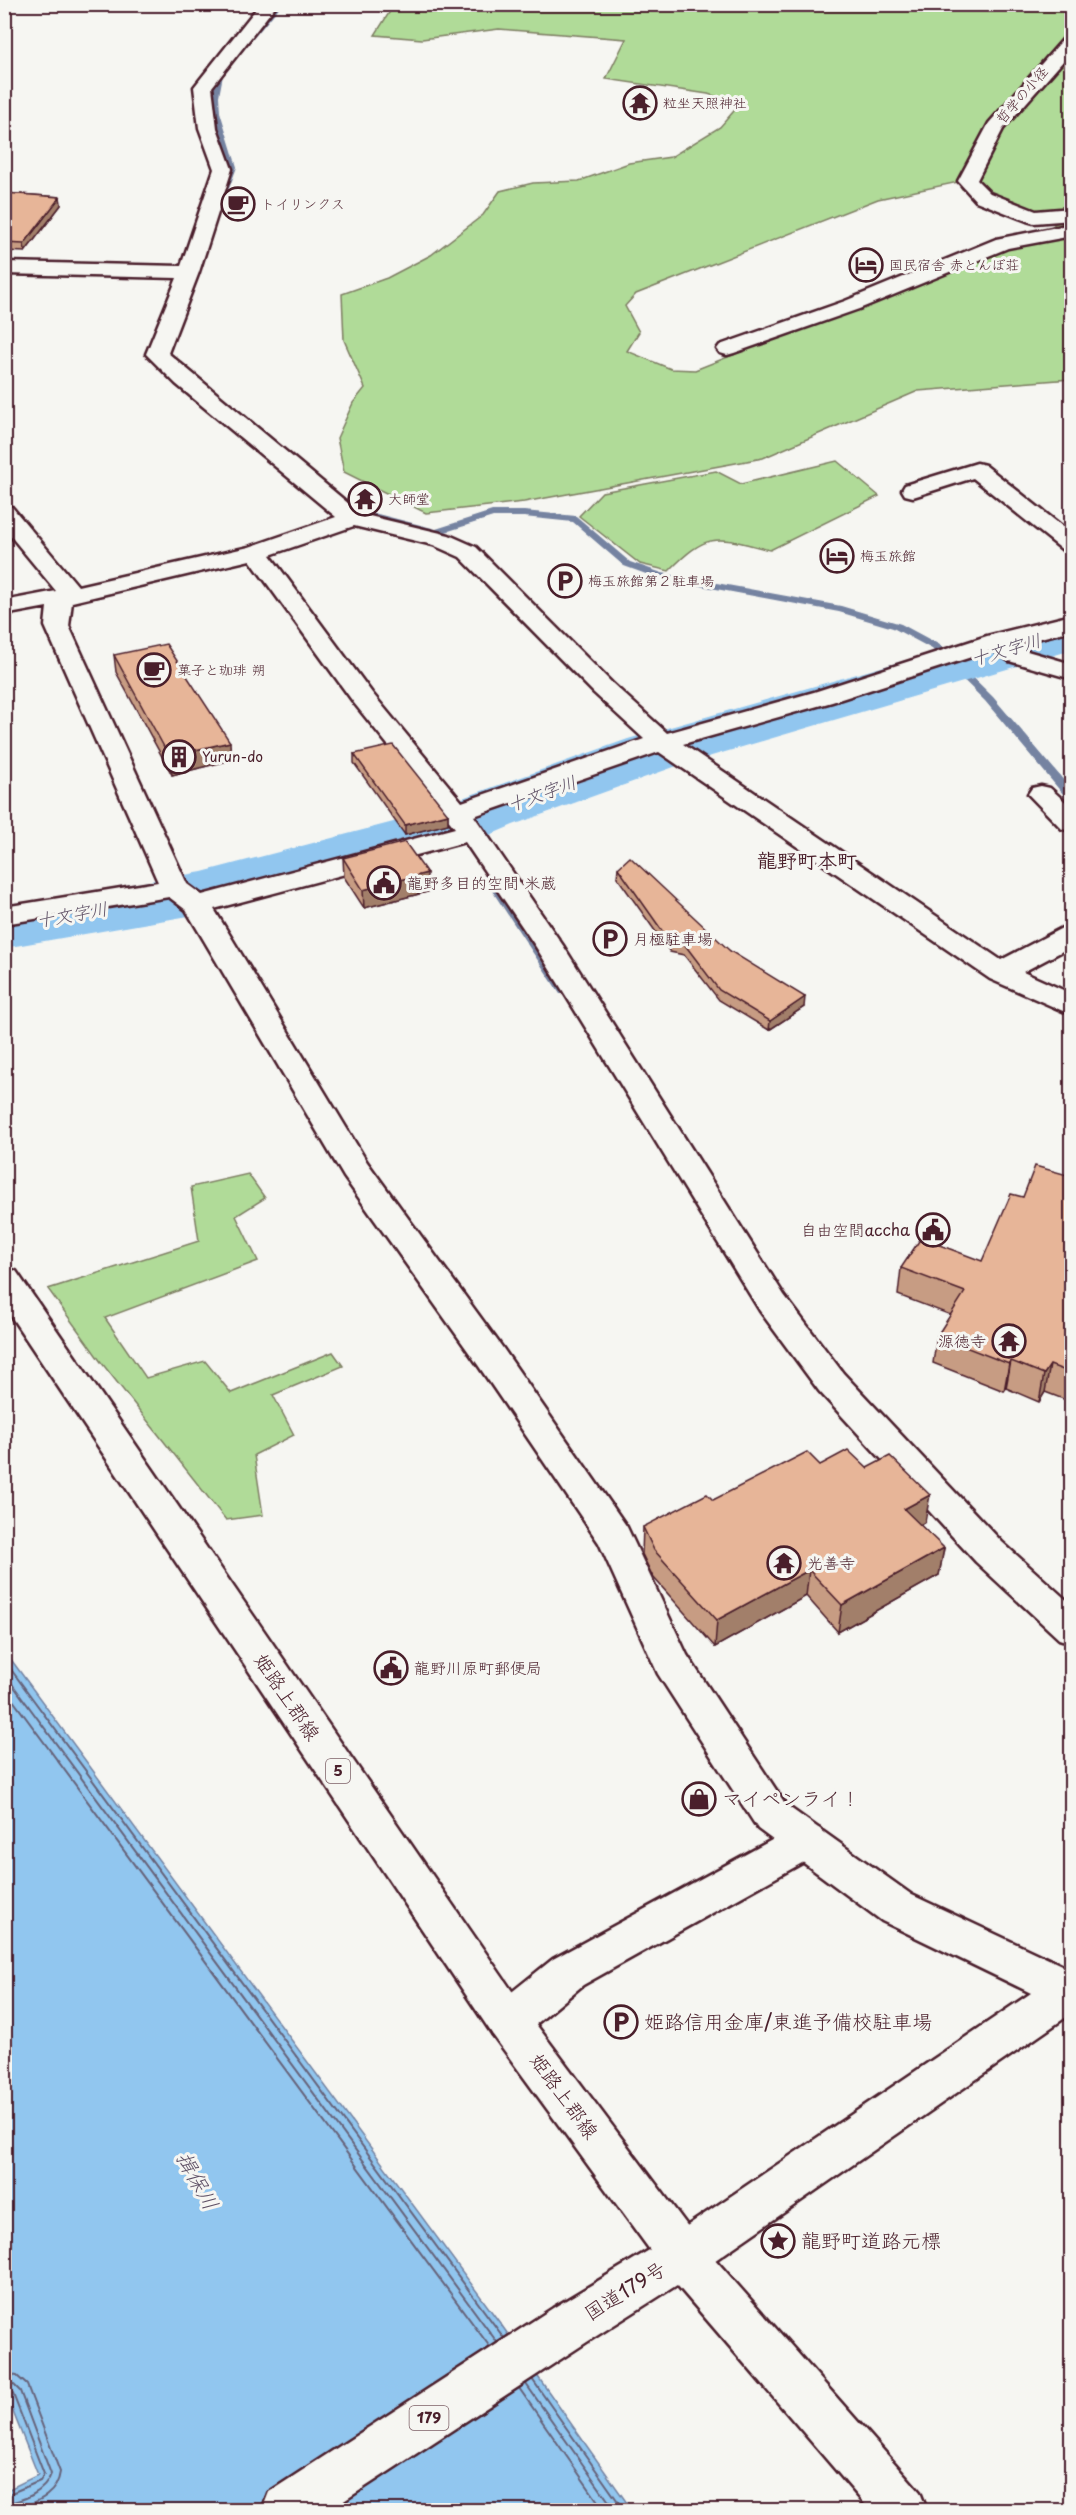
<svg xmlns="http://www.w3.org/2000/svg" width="1076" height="2515" font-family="'Playpen Sans','Klee One',sans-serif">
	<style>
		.green { fill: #b0db98; stroke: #7d7d62; stroke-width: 1.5; fill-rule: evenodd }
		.water { fill: #91c6ef; stroke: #7583a1; stroke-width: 1.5 }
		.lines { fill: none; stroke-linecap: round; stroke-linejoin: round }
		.shore { stroke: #666279; stroke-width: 2 }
		.stream { fill: #7583a1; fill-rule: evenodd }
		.river { fill: #91c6ef; fill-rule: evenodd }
		.street-casing { stroke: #4a1f2b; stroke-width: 5 }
		.secondary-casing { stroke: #4a1f2b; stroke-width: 5 }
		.primary-casing { stroke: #4a1f2b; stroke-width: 5 }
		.highway-casing { stroke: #4a1f2b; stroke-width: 5 }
		.street { fill: #f6f6f2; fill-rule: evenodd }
		.secondary { fill: #f6f6f2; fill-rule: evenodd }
		.primary { fill: #f6f6f2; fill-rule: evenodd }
		.highway { fill: #f6f6f2; fill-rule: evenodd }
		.wall { fill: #c79c83; stroke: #4a1f2b; stroke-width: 1.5 }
		.shaded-wall { fill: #a27f6a; stroke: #4a1f2b; stroke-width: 1.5 }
		.building { fill: #e7b598; stroke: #4a1f2b; stroke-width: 1.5 }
		.labels { text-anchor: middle; stroke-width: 6; stroke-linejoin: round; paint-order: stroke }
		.far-street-label { font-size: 14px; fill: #4a1f2b; stroke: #f6f6f2 }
		.far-poi-label { font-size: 14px; fill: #4a1f2b; stroke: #f6f6f2; text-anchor: start }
		.shield { fill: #f6f6f2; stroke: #7e6067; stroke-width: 1.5 }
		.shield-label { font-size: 15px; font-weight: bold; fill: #4a1f2b }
		.poi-label { font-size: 16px; fill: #4a1f2b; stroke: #f6f6f2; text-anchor: start }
		.water-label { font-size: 18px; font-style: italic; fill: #5f5166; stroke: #f6f6f2 }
		.quarter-label { font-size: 20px; font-weight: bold; fill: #4a1f2b; stroke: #f6f6f2 }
		.near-street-label { font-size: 20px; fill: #4a1f2b; stroke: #f6f6f2 }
		.near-poi-label { font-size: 20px; fill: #4a1f2b; stroke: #f6f6f2; text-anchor: start }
		.near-water-label { font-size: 21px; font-style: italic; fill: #5f5166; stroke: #f6f6f2 }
	</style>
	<rect width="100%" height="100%" fill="#f6f6f2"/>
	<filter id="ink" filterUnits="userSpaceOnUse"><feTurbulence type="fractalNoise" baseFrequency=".0167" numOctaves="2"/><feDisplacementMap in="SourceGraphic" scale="12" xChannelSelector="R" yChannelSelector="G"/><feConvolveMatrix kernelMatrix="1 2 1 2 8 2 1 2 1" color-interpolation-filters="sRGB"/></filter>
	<g filter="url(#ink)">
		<path class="green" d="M399,4l672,1v374l-153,12 -155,67 -239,44 -98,11 -82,-41 -7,-34 16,-35 12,-15 -21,-48 -2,-46 45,-16 44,-23 52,-40 17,-24 33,-8 46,-2 50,-18 42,-6 49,-30 20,-23 -32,-10 -102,-15 20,-40 -127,-10 -77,10 -47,-4 17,-27zM958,182l4,7 51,11 43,23 -21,16 -75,26 -265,105 -24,-1 -44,-18 12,-19 -14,-26 11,-12 242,-95z
			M837,461l42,35 -109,54c-53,-13 -61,-20 -101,21l-29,-7 -61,-48 23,-24 114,-21 25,13z
			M248,1174l17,24 -29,18 22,45 -153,57 41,60 59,-17 26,32 102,-41 10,14 -70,29 21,40 -40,20 9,60 -37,5 -125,-158 -53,-73 151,-48 -8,-54z"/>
		<path class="water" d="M4,1650l496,673 132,187h-627v-19l33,-16 -34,-86z"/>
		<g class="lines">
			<path class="shore" d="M4,1660l500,678
				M4,1673l493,669
				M4,1688l486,659
				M4,2374l13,2 10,9 33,87c-3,24 -24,30 -44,38
				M532,2379l92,131
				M4,2383l10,2 6,6 31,83c-6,19 -29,27 -47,30
				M526,2384l89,126
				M519,2388l85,122
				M4,2390l9,4 31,80 -4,7 -36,15"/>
			<path class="stream" d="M275,4h7l-59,71 -4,21 1,16 17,55 -10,27 -7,2 9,-29 -17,-55 -1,-16 5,-21z
				M342,502h6l10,7 78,20 56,-18h32l52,5 54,46 32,11 179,33 60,18 39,21 53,52 79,93v11l-4,-1 -83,-99 -53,-52 -39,-21 -54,-16 -182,-34 -33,-12 -51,-44 -49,-5h-31l-57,18 -84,-22 -10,-7z
				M489,874l6,3 75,114 -2,3h-8l-2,-3 -75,-114z"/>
			<path class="river" d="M1072,613v37l-398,117 -161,58 -37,16 -270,72 -202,35v-42l198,-34 226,-59 37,-16 163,-58z"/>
			<defs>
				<path id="street" d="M181,4h23l-8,5 -13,-2z
					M260,4h17l-65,83 5,41 15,41 -33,103 -31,81 193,161 88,21 27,12 136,136 55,50 147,-41 173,-56 85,-21v15l-55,14 10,7 45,13v15l-63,-18 -16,-11 -161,52 -149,42 318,216 61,-32 10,-3v21l-49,26 49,22v21l-82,-36 -331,-227 -185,64 90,131 220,348 59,78 159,169 70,63v38l-13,-4 -83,-77 -157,-171 -59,-80 -224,-364 -71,-105 -251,67 153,253 135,185 125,180 60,128 99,150 126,90 160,75v43l-374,259 -16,6 -16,-6 -7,-16 7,-16 365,-247 -149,-72 -124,-92 -100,-155 -59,-131 -121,-178 -134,-188 -158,-267 -17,-13 -165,27v-17l154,-25 -113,-256 2,-19 -43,8v-14l52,-10 -52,-63v-23l8,2 66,79 171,-39 87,-30 -160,-133 -30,-30 31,-76 -173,-4v-12l177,4 33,-97 -15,-41 -5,-41zM354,526l79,19 27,12 134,136 50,46 -182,63 -90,-109 -102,-138zM250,560l104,143 101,125 -253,67 -15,-11 -118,-258 3,-24z
					M1072,35v16l-69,78 -26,51 13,13 46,18 36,-3v12l-38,3 -7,-2 -51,-20 -18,-20 31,-58 77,-87z
					M1072,224v12l-64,12 -149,61 -125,44 -7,2 -7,-2 -3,-4 3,-4 125,-44 151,-62z
					M977,463l8,2 87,69v19l-8,-2 -91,-73 -60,19 -8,-2 -3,-5 3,-5z
					M1041,786l9,2 22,20v23l-10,-2 -34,-35 4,-6z"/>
				<path id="secondary" d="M806,1824l14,5 6,12 -6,12 -237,132 -60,50 -15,6 -15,-6 -7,-14 7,-14 60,-48 239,-130z"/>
				<path id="primary" d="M4,1267l12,4 507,736 175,233 7,16 -7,16 -16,6 -16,-6 -173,-237 -489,-729z"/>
				<path id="highway" d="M682,2234l16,6 222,252 7,18h-57l-193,-225 -90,57 -257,168h-68l7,-18 284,-184 113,-68z"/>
			</defs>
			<use href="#street" class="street-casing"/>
			<use href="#secondary" class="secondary-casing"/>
			<use href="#primary" class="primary-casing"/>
			<use href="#highway" class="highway-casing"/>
			<use href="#street" class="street"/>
			<use href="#secondary" class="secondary"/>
			<use href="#primary" class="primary"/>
			<use href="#highway" class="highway"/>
		</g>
		<path class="wall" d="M4,193l56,4 1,8 -36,47 -21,-1z
			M114,655l117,105 -59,15 -56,-103z
			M354,754l94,60v10l-43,11 -51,-72z
			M343,858l84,34 -63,16 -20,-31z
			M618,868l112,83 74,56 -35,23 -50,-30 -35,-45 -14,-3 -53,-75z
			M1071,1176v226l-26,-10 -6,10 -33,-14 -2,3 -71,-28 4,-27 14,-21 -53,-20 3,-27 81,-7 41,-64z
			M820,1465l105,57 -5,3 24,23 -5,27 -101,57 -32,-36 -91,51 -62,-70 -11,-23 1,-27 70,-27z"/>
		<path class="shaded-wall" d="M60,197l1,8 -36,47 -1,-8z
			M230,742l1,18 -59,15 -3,-19z
			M448,814v10l-43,11v-10z
			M427,873v19l-63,16 -1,-18z
			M805,997l-1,10 -35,23 1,-9z
			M1011,1361l-5,27 -2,3 5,-27z
			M1050,1365l-5,27 -6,10 5,-28z
			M930,1495l-5,27 -25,14 4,-27z
			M944,1548l-5,27 -101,57 4,-27z
			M809,1570l-3,26 -91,51 2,-27z"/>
		<path class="building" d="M4,193l56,4 -36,47 -20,-1z
			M166,644l64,98 -61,14 -55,-101z
			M393,745l55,69 -43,11 -51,-71z
			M405,842l22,31 -64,17 -20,-32z
			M630,857l100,94 75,46 -35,24 -51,-31 -34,-45 -15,-3 -52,-74z
			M1035,1166l36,10v197l-21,-8 -6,9 -33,-13 -2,3 -72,-28 28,-44 -64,-24 20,-30 61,23 29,-67 12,3z
			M848,1450l19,18 23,-12 40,39 -26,14 40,39 -102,57 -33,-35 -92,50 -63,-70 -11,-23 64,-33 6,6 94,-48 13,13z"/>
	</g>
	<defs>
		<symbol id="temple-ring" viewBox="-11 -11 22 22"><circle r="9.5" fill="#f6f6f2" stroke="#4a1f2b" stroke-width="1.5"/><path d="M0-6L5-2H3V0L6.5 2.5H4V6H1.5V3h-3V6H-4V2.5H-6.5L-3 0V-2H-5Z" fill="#4a1f2b"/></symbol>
		<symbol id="cafe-ring" viewBox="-11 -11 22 22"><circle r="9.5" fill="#f6f6f2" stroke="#4a1f2b" stroke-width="1.5"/><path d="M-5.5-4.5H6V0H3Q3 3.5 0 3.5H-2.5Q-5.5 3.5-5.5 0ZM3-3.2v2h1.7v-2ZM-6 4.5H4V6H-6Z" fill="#4a1f2b"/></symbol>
		<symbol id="hotel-ring" viewBox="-11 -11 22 22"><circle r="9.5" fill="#f6f6f2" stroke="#4a1f2b" stroke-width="1.5"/><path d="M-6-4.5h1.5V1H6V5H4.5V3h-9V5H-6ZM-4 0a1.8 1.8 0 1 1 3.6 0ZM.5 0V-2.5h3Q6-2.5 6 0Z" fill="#4a1f2b"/></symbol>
		<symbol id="parking-ring" viewBox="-11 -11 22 22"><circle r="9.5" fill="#f6f6f2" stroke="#4a1f2b" stroke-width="1.5"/><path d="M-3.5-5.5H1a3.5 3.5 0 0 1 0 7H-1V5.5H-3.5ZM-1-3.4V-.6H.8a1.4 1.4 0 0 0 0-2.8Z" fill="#4a1f2b"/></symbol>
		<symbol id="building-ring" viewBox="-11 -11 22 22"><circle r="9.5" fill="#f6f6f2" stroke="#4a1f2b" stroke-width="1.5"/><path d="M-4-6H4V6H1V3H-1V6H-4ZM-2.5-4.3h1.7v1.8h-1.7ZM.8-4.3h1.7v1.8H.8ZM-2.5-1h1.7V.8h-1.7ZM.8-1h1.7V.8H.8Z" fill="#4a1f2b"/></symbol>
		<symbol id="civic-ring" viewBox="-11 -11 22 22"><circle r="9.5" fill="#f6f6f2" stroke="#4a1f2b" stroke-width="1.5"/><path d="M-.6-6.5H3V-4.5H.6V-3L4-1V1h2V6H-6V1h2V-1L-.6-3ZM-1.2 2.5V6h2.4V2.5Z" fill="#4a1f2b"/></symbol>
		<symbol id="shop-ring" viewBox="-11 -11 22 22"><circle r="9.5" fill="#f6f6f2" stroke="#4a1f2b" stroke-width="1.5"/><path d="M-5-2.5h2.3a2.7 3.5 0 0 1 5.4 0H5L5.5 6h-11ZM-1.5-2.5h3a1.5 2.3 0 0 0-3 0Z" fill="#4a1f2b"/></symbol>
		<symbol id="sight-ring" viewBox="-11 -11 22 22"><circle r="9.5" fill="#f6f6f2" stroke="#4a1f2b" stroke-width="1.5"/><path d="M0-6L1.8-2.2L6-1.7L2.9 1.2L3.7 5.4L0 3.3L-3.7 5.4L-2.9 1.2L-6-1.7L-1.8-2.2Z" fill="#4a1f2b"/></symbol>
	</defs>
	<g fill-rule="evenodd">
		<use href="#temple-ring" x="621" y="84" width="38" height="38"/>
		<use href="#cafe-ring" x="219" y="185" width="38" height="38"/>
		<use href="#hotel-ring" x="847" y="246" width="38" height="38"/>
		<use href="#temple-ring" x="346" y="480" width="38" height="38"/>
		<use href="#hotel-ring" x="818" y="537" width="38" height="38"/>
		<use href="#parking-ring" x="546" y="562" width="38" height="38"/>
		<use href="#cafe-ring" x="135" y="651" width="38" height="38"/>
		<use href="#building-ring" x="160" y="738" width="38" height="38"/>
		<use href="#civic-ring" x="365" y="864" width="38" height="38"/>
		<use href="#parking-ring" x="591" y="920" width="38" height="38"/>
		<use href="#civic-ring" x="914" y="1211" width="38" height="38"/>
		<use href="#temple-ring" x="990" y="1322" width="38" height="38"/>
		<use href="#temple-ring" x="765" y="1544" width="38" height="38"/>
		<use href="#civic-ring" x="372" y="1649" width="38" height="38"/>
		<use href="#shop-ring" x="680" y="1780" width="38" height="38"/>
		<use href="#parking-ring" x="602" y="2003" width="38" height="38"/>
		<use href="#sight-ring" x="759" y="2222" width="38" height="38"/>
	</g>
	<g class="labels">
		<g class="far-street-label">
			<text transform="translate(1022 95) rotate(-49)" y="5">哲学の小径</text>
		</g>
		<g class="far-poi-label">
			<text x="663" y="108">粒坐天照神社</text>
			<text x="261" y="209">トイリンクス</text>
			<text x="889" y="270">国民宿舎 赤とんぼ荘</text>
			<text x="388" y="504">大師堂</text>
			<text x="860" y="561">梅玉旅館</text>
			<text x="588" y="586">梅玉旅館第２駐車場</text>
			<text x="177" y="675">菓子と珈琲 朔</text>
			<text x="202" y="762">Yurun-do</text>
		</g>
		<g class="shield">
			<rect x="326" y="1759" width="24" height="24" rx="4.5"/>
			<rect x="409.5" y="2406" width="39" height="24" rx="4.5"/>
		</g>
		<g class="shield-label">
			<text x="338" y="1776">5</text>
			<text x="429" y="2423">179</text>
		</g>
		<g class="poi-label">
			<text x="407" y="889">龍野多目的空間 米蔵</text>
			<text x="633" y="945">月極駐車場</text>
			<text x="910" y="1236" text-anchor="end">自由空間accha</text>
			<text x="986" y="1347" text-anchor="end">源徳寺</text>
			<text x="807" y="1569">光善寺</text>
			<text x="414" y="1674">龍野川原町郵便局</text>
		</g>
		<g class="water-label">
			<text transform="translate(1006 650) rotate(-16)" y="6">十文字川</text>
			<text transform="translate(542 794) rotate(-20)" y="6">十文字川</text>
			<text transform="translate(72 915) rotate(-10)" y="6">十文字川</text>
		</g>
		<g class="quarter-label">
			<text x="807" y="868">龍野町本町</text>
		</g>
		<g class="near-street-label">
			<text transform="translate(287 1697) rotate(56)" y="7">姫路上郡線</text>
			<text transform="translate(564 2096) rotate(54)" y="7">姫路上郡線</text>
			<text transform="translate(625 2291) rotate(-32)" y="7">国道179号</text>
		</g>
		<g class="near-poi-label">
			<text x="722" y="1806">マイペンライ！</text>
			<text x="644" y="2029">姫路信用金庫/東進予備校駐車場</text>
			<text x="801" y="2248">龍野町道路元標</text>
		</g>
		<g class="near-water-label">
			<text transform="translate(197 2181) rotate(61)" y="7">揖保川</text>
		</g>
	</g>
	<rect width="1076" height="2515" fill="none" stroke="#f6f6f2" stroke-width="24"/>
	<rect x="12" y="12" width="1052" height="2491" fill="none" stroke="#4a1f2b" stroke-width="2" filter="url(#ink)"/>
</svg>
